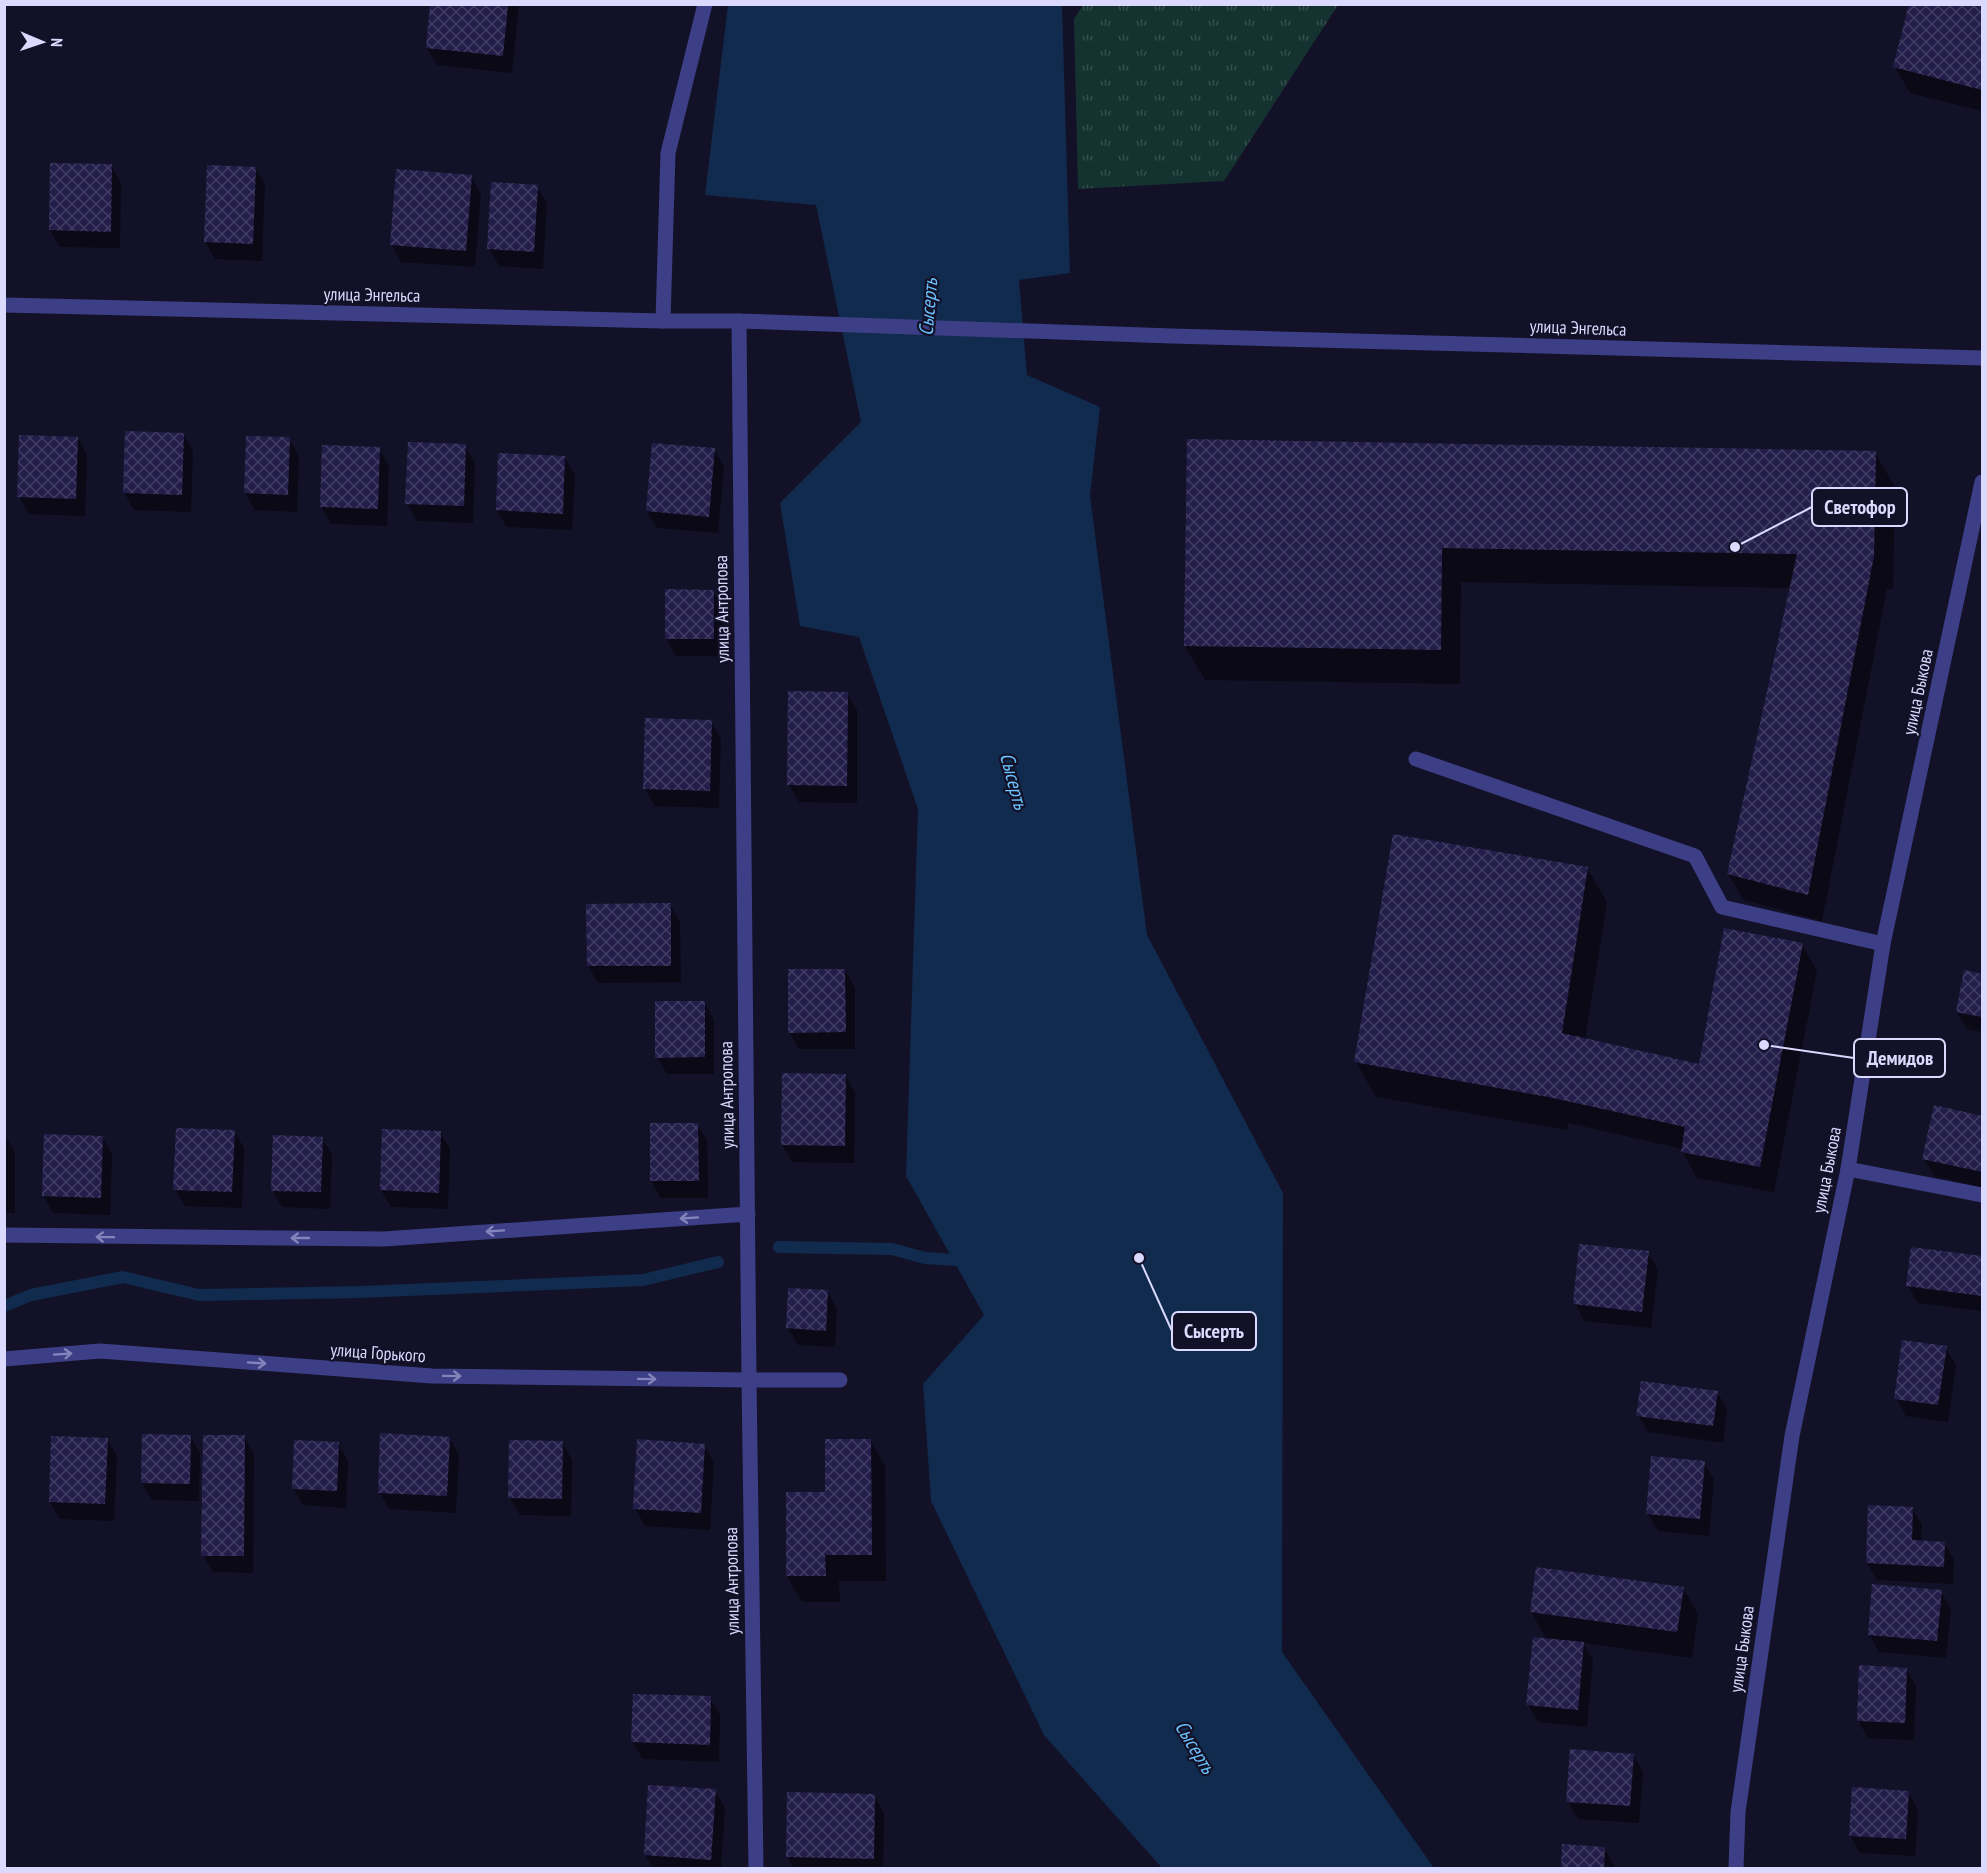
<svg xmlns="http://www.w3.org/2000/svg" width="1987" height="1873" font-family="'PT Sans Narrow',sans-serif">
	<style>
		.grass { fill: url(#grass-tufts) }
		.water { fill: #102b4d }
		.shadow { fill: #0007 }
		.lines { fill: none; stroke-linecap: round; stroke-linejoin: round }
		.stream { stroke: #102b4d; stroke-width: 12 }
		.building { fill: url(#building-cross-hatch) }
		.service { stroke: #3d3f86; stroke-width: 15 }
		.minor { stroke: #3d3f86; stroke-width: 15 }
		.tertiary { stroke: #3d3f86; stroke-width: 15 }
		.oneway { stroke: #8484bc }
		.labels { text-anchor: middle; stroke-width: 4.5; stroke-linejoin: round; paint-order: stroke }
		.street-label { font-size: 18px; fill: #dbd9fe; stroke: #131128 }
		.water-label { font-size: 20px; font-style: italic; fill: #6ac0fb; stroke: #131128 }
		.leader { fill: none; stroke: #dbd9fe; stroke-width: 2 }
		.callout-dot { fill: #dbd9fe; stroke: #131128; stroke-width: 2 }
		.callout { fill: #131128; stroke: #dbd9fe; stroke-width: 2 }
		.callout-label { font-size: 20px; text-anchor: middle; font-weight: bold; fill: #dbd9fe }
	</style>
	<defs>
		<pattern id="grass-tufts" width="24" height="20" patternUnits="userSpaceOnUse" patternTransform="scale(1.5)"><rect width="24" height="20" fill="#14322f"/><path d="M3 7l-1-3M5 7V3M7 7l1-3M15 17l-1-3M17 17v-4M19 17l1-3" fill="none" stroke="#364f4e"/></pattern>
		<pattern id="building-cross-hatch" width="8" height="8" patternUnits="userSpaceOnUse" patternTransform="scale(1.5)"><rect width="8" height="8" fill="#231d49"/><path d="M0 0l8 8M0 8l8-8" fill="none" stroke="#423d64"/></pattern>
	</defs>
	<rect width="100%" height="100%" fill="#131128"/>
	<path class="grass" d="M1083,5v-1l255,1 -114,176 -146,8 -4,-170z"/>
	<path class="water" d="M728,5h334l8,268 -51,7 8,95 73,32 -10,89 57,439 136,258 -1,459 152,216h-272l-118,-133 -113,-234 -8,-117 61,-69 -78,-139 12,-367 -59,-172 -59,-11 -20,-123 81,-81 -45,-217 -111,-10z"/>
	<path class="shadow" d="M432,4h87l-7,69 -75,-8 -10,-17z
		M1910,4h72v107l-72,-18 -15,-26z
		M111,166l10,17 -1,65 -60,-1 -10,-17z
		M255,168l10,17 -3,76 -47,-2 -10,-17z
		M471,177l10,17 -6,73 -74,-5 -10,-18z
		M537,186l10,17 -4,66 -44,-3 -10,-18z
		M183,434l10,17 -2,61 -57,-2 -10,-18z
		M78,438l9,17 -2,61 -56,-2 -10,-18z
		M247,438l42,1 10,17 -2,56 -42,-2 -10,-17z
		M1189,441l686,12 20,34 -2,102h-6l-65,332 -78,-21 -16,-26 63,-286 -330,-6 -1,102 -255,-4 -20,-34z
		M465,446l10,17 -2,60 -56,-2 -10,-17z
		M379,449l10,17 -2,60 -56,-2 -10,-17z
		M714,450l10,17 -6,66 -61,-5 -10,-17z
		M565,458l10,17 -3,55 -65,-3 -10,-17z
		M713,591l10,17v48h-47l-10,-17z
		M847,693l10,17v93l-58,-1 -10,-17z
		M711,722l10,17 -2,69 -64,-2 -10,-17z
		M1587,868l20,34 -22,138 115,26 102,-121 15,26 -43,221 -77,-14 -15,-27 1,-2 -115,-26 -1,7 -191,-33 -20,-35z
		M670,905l10,17 1,60 -83,1 -10,-17z
		M845,970l10,18v61h-56l-10,-17z
		M1965,972l17,3v57l-15,-3 -10,-17z
		M704,1002l10,18v54h-47l-10,-17z
		M845,1075l10,18 -1,70 -62,-1 -10,-18z
		M1935,1107l47,10v70l-48,-11 -10,-17z
		M651,1124h46l10,17 1,57h-47l-10,-17z
		M383,1130l57,2 10,17 -2,60 -57,-2 -10,-17z
		M234,1131l10,17 -2,60 -57,-2 -10,-17z
		M4,1134l11,18v61h-11z
		M102,1137l10,17 -2,61 -57,-2 -10,-18z
		M322,1138l10,17 -2,54 -48,-2 -10,-17z
		M1913,1249l69,9v53l-64,-8 -10,-17z
		M1648,1253l10,17 -7,58 -67,-7 -9,-18z
		M827,1292l10,17 -2,38 -37,-2 -10,-17z
		M1946,1348l10,17 -8,57 -42,-6 -10,-18z
		M1717,1392l10,17 -4,34 -75,-11 -10,-17z
		M190,1436l10,17 -1,48 -47,-1 -10,-17z
		M244,1437l10,17 -1,119 -40,-1 -10,-17z
		M449,1438l10,17 -3,58 -67,-4 -10,-17z
		M107,1439l10,17 -3,65 -54,-2 -10,-17z
		M870,1440l15,26 1,115h-47l1,21h-38l-15,-26 40,-83z
		M562,1442l10,18 -1,56 -51,-1 -10,-17z
		M338,1443l10,18 -2,47 -43,-3 -10,-17z
		M704,1445l10,17 -4,68 -65,-4 -10,-18z
		M1704,1463l10,17 -5,56 -51,-5 -10,-17z
		M1912,1508l10,17 -1,17 23,1 10,17 -1,24 -76,-4 -10,-17z
		M1683,1588l15,26 -6,44 -109,-15 10,17 -6,67 -49,-5 -10,-17 19,-65 -16,-28z
		M1941,1592l10,17 -5,49 -67,-6 -10,-18z
		M1906,1669l10,17 -2,54 -46,-2 -10,-18z
		M710,1698l10,17 -1,47 -76,-3 -10,-17z
		M1633,1755l10,17 -4,51 -61,-4 -10,-17z
		M715,1791l10,17 -4,60h-68l-8,-13z
		M1908,1792l10,18 -3,46 -55,-3 -10,-18z
		M874,1796l10,17 -1,55h-89l-7,-12z
		M1564,1846l40,2 10,17v3h-51z"/>
	<g class="lines">
		<path class="stream" d="M779,1247l113,2 33,9 44,3
			M4,1306l27,-11 92,-18 76,18 161,-3 283,-12 75,-18"/>
	</g>
	<path class="building" d="M1909,4h73v86l-89,-23z
		M430,5h78l-5,51 -77,-8z
		M50,163l62,1 -1,68 -62,-2z
		M207,165l49,2 -3,77 -49,-2z
		M396,169l76,6 -6,76 -76,-6z
		M491,182l47,3 -4,67 -47,-3z
		M125,431l59,2 -2,62 -59,-2z
		M19,435l59,2 -2,62 -59,-2z
		M246,436l44,1 -2,58 -44,-2z
		M1187,439l689,12 -2,105 -66,339 -81,-21 70,-320 -355,-6 -1,102 -257,-4z
		M408,442l58,2 -2,62 -59,-2z
		M652,443l63,5 -6,69 -63,-6z
		M322,445l58,2 -2,62 -58,-2z
		M498,453l67,3 -2,58 -67,-4z
		M665,589l49,1v49h-49z
		M788,691l60,1 -1,94 -60,-1z
		M645,718l67,2 -2,71 -67,-2z
		M1393,834l195,33 -26,166 137,31 25,-136 79,15 -43,224 -79,-15 4,-25 -137,-30 -194,-35z
		M671,903v63h-84l-1,-62z
		M788,969h57l1,63 -58,1z
		M1964,970l18,4v43l-26,-5z
		M655,1001h50v56l-50,1z
		M782,1073l64,1 -1,72 -64,-1z
		M1934,1105l48,11v56l-60,-13z
		M650,1123h48l1,58h-49z
		M176,1128l59,2 -3,62 -59,-2z
		M382,1129l59,2 -2,62 -59,-3z
		M44,1134l59,2 -2,62 -59,-2z
		M273,1135l50,2 -2,55 -50,-1z
		M1579,1244l70,7 -7,61 -69,-8z
		M1911,1247l71,9v40l-76,-10z
		M788,1288l40,2 -2,41 -40,-3z
		M1902,1340l45,6 -9,59 -44,-6z
		M1641,1381l77,10 -5,35 -77,-10z
		M380,1433l70,4 -3,59 -69,-3z
		M142,1434l49,1 -1,49 -49,-1z
		M203,1435h42l-1,121h-43z
		M51,1436l57,2 -3,66 -56,-2z
		M637,1439l68,5 -4,69 -68,-4z
		M825,1439h46l1,116h-47l1,21h-40v-84h39z
		M294,1440l45,2 -2,49 -45,-2z
		M509,1440l54,1 -1,58 -54,-1z
		M1651,1456l54,5 -5,58 -54,-5z
		M1868,1505l45,2 -1,33 33,2 -1,25 -78,-4z
		M1536,1567l148,20 -7,45 -147,-20z
		M1872,1584l70,6 -5,51 -69,-6z
		M1533,1637l51,5 -6,68 -52,-5z
		M1859,1665l48,3 -2,55 -48,-2z
		M633,1694l78,2 -1,49 -79,-3z
		M1570,1749l64,5 -4,52 -64,-4z
		M648,1785l68,4 -5,71 -67,-5z
		M1852,1787l57,4 -3,48 -57,-3z
		M787,1792l88,2 -1,65 -88,-2z
		M1562,1844l43,3 -1,21h-43z"/>
	<g class="lines">
		<path class="service" d="M663,321l5,-168 37,-149
			M1416,759l279,97 27,51 161,37
			M749,1380h91"/>
		<path class="minor" d="M739,321l10,1059 7,488
			M4,1235l380,4 364,-25
			M4,1359l96,-8 332,25 317,4
			M1736,1868l2,-56 54,-376 56,-267"/>
		<path class="tertiary" d="M4,305l659,16h76l433,15 810,22
			M1982,482l-99,462 -35,225 134,26"/>
	</g>
	<defs><path id="oneway-shaft" d="M-6 0H5M1.5-3L5.5 0L1.5 3" fill="none" stroke-width="1.6" stroke-linecap="round" stroke-linejoin="round" transform="scale(1.5)"/></defs>
	<g class="oneway">
		<use href="#oneway-shaft" transform="translate(689 1218) rotate(176)"/>
		<use href="#oneway-shaft" transform="translate(495 1231) rotate(176)"/>
		<use href="#oneway-shaft" transform="translate(105 1237) rotate(-179)"/>
		<use href="#oneway-shaft" transform="translate(300 1238) rotate(-180)"/>
		<use href="#oneway-shaft" transform="translate(63 1354) rotate(-4)"/>
		<use href="#oneway-shaft" transform="translate(257 1363) rotate(4)"/>
		<use href="#oneway-shaft" transform="translate(452 1376) rotate(1)"/>
		<use href="#oneway-shaft" transform="translate(647 1379) rotate(1)"/>
	</g>
	<g class="labels">
		<g class="street-label">
			<text transform="translate(372 295) rotate(1)" y="6">улица Энгельса</text>
			<text transform="translate(1578 328) rotate(2)" y="6">улица Энгельса</text>
			<text transform="translate(722 609) rotate(-91)" y="6">улица Антропова</text>
			<text transform="translate(1918 692) rotate(-78)" y="6">улица Быкова</text>
			<text transform="translate(727 1095) rotate(-91)" y="6">улица Антропова</text>
			<text transform="translate(1827 1170) rotate(-79)" y="6">улица Быкова</text>
			<text transform="translate(378 1353) rotate(4)" y="6">улица Горького</text>
			<text transform="translate(732 1581) rotate(-91)" y="6">улица Антропова</text>
			<text transform="translate(1742 1649) rotate(-82)" y="6">улица Быкова</text>
		</g>
		<g class="water-label">
			<text transform="translate(928 307) rotate(-85)" y="7">Сысерть</text>
			<text transform="translate(1014 781) rotate(75)" y="7">Сысерть</text>
			<text transform="translate(1195 1747) rotate(59)" y="7">Сысерть</text>
		</g>
	</g>
	<path class="leader" d="M1735 547L1812 507M1764 1045L1854 1058M1139 1258L1172 1331"/>
	<g class="callout-dot">
		<circle cx="1735" cy="547" r="6"/>
		<circle cx="1764" cy="1045" r="6"/>
		<circle cx="1139" cy="1258" r="6"/>
	</g>
	<g class="callout">
		<rect x="1812" y="488" width="95" height="38" rx="6"/>
		<rect x="1854" y="1039" width="91" height="38" rx="6"/>
		<rect x="1172" y="1312" width="84" height="38" rx="6"/>
	</g>
	<g class="callout-label">
		<text x="1860" y="514">Светофор</text>
		<text x="1900" y="1065">Демидов</text>
		<text x="1214" y="1338">Сысерть</text>
	</g>
	<rect width="1987" height="1873" fill="none" stroke="#dbd9fe" stroke-width="12"/>
	<g transform="translate(42 42) rotate(92)" stroke="#131128" stroke-width="4.5" paint-order="stroke">
	<path d="M0-4.5L10 22L0 15L-10 22Z" fill="#dbd9fe"/>
	<text y="-9" font-size="16" font-weight="bold" text-anchor="middle" fill="#dbd9fe">N</text>
	</g>
</svg>
